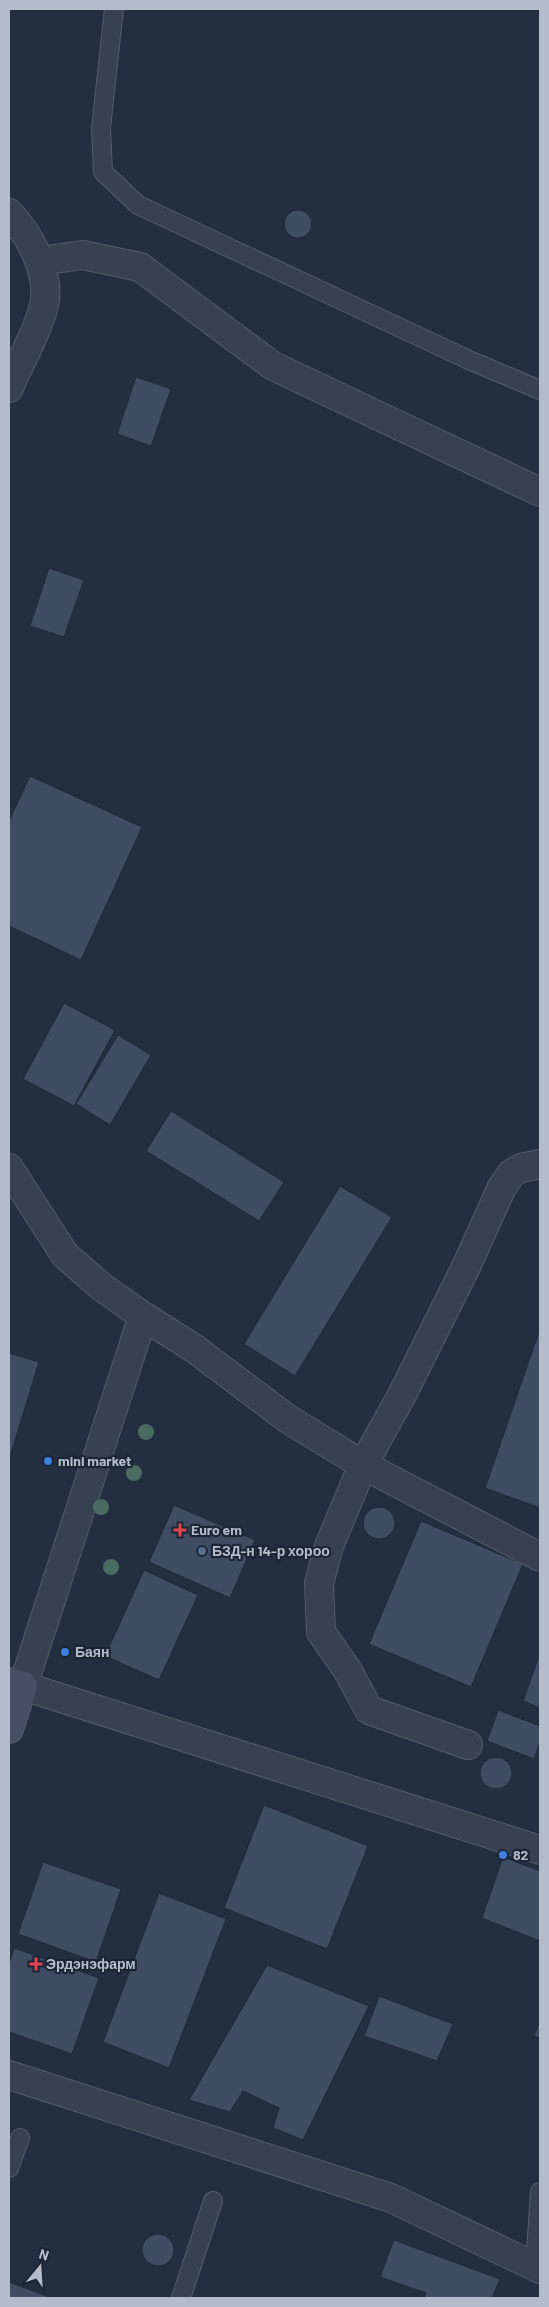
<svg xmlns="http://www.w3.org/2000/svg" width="549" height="2307" font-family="Barlow,sans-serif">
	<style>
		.building { fill: #3f4c61; stroke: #1f2838 }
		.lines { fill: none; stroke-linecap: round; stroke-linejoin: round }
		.lane-casing { stroke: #535c6b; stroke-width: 20 }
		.street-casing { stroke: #535c6b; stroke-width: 30 }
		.secondary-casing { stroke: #535c6b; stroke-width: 30 }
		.lane { stroke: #384151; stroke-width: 18 }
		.street { stroke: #384151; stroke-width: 28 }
		.secondary { stroke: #464f64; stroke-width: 28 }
		.tree { fill: #4a6c60 }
		.shop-dot { fill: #3f7fe0; stroke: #1d2636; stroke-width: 2 }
		.health-dot { fill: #e0444e; stroke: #1d2636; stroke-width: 2 }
		.service-dot { fill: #5c6f8a; stroke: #1d2636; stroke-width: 2 }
		.labels { text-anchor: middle; stroke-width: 4.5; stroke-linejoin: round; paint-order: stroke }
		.poi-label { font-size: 14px; font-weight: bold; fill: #b4bccb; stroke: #1d2636; text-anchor: start }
	</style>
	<rect width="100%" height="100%" fill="#232e41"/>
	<path class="building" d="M284 224a14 14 0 1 1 28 0a14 14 0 1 1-28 0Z
		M136,377l35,12 -20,57 -34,-12z
		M49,568l35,12 -20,57 -34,-11z
		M30,776l112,51 -61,133 -72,-34v-105z
		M64,1003l51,27 -41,76 -51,-27z
		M118,1035l33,20 -41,70 -34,-21z
		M171,1111l113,71 -25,39 -113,-70z
		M340,1186l52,31 -97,159 -51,-32z
		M540,1329v179l-55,-20z
		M9,1353l30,9 -30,98z
		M174,1505l81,35 -25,58 -81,-36z
		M363 1523a16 16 0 1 1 32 0a16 16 0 1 1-32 0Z
		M421,1521l102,43 -52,123 -102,-43z
		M144,1570l54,25 -39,85 -54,-24z
		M540,1653v55l-17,-7z
		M498,1710l42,16v16l-6,17 -47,-18z
		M480 1773a16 16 0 1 1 32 0a16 16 0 1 1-32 0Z
		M264,1805l104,41 -41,103 -103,-41z
		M503,1857l37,14v70l-58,-23z
		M43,1862l78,27 -25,73 -78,-28z
		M159,1893l67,26 -57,149 -66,-26z
		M14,1948l85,30 -27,76 -63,-22v-68z
		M267,1965l102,41 -66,134 -30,-12 6,-20 -36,-17 -13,21 -41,-12z
		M379,1996l74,28 -16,37 -73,-25z
		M540,2020v18l-6,-2z
		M142 2250a16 16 0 1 1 32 0a16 16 0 1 1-32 0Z
		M394,2240l106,39 -8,19h-68l2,-5 -46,-16z
		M9,2282l43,16h-43z"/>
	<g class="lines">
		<defs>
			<path id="lane" d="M114,9l-13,119 2,44 35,33 331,155 71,30
				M9,2168l11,-30
				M535,2267l5,-75
				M181,2298l32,-97"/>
			<path id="street" d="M9,213c20,21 39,55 36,86 -3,25 -26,64 -36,89
				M39,261l44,-6 57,12 133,99 267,126
				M9,1168l56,87 38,33 40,28 -120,370 517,164
				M143,1316l52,33 93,70 75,46 177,92
				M468,1745l-99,-35 -21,-39 -27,-39 -2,-49 10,-37 34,-81 40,-72 62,-124 37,-82 10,-14 9,-5 19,-4
				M9,2075l382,123 149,71"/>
			<path id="secondary" d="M9,1682l14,4 -14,43"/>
		</defs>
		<use href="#lane" class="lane-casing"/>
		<use href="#street" class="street-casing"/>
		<use href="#secondary" class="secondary-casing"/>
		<use href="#lane" class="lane"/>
		<use href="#street" class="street"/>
		<use href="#secondary" class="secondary"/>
	</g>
	<g class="tree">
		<circle cx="146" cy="1432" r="8"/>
		<circle cx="134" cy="1473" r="8"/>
		<circle cx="101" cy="1507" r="8"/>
		<circle cx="111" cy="1567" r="8"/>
	</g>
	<g class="shop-dot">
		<circle cx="48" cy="1461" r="5"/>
		<circle cx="65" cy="1652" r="5"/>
		<circle cx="503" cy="1855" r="5"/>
	</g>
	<g class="health-dot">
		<path d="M177.5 1522.5h5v5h5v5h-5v5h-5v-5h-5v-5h5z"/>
		<path d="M33.5 1956.5h5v5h5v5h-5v5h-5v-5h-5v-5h5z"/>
	</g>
	<circle class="service-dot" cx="202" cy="1551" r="5"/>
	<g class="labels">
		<g class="poi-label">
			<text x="58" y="1466">mini market</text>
			<text x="191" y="1535">Euro em</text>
			<text x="212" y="1556">БЗД-н 14-р хороо</text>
			<text x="75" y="1657">Баян</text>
			<text x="513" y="1860">82</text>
			<text x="46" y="1969">Эрдэнэфарм</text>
		</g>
	</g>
	<rect width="549" height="2307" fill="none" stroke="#b4bccb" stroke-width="20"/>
	<g transform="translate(40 2267) rotate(18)" stroke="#1d2636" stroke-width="4" paint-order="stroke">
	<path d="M0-4L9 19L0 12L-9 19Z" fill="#b4bccb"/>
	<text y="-8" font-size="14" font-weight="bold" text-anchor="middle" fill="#b4bccb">N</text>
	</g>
</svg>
